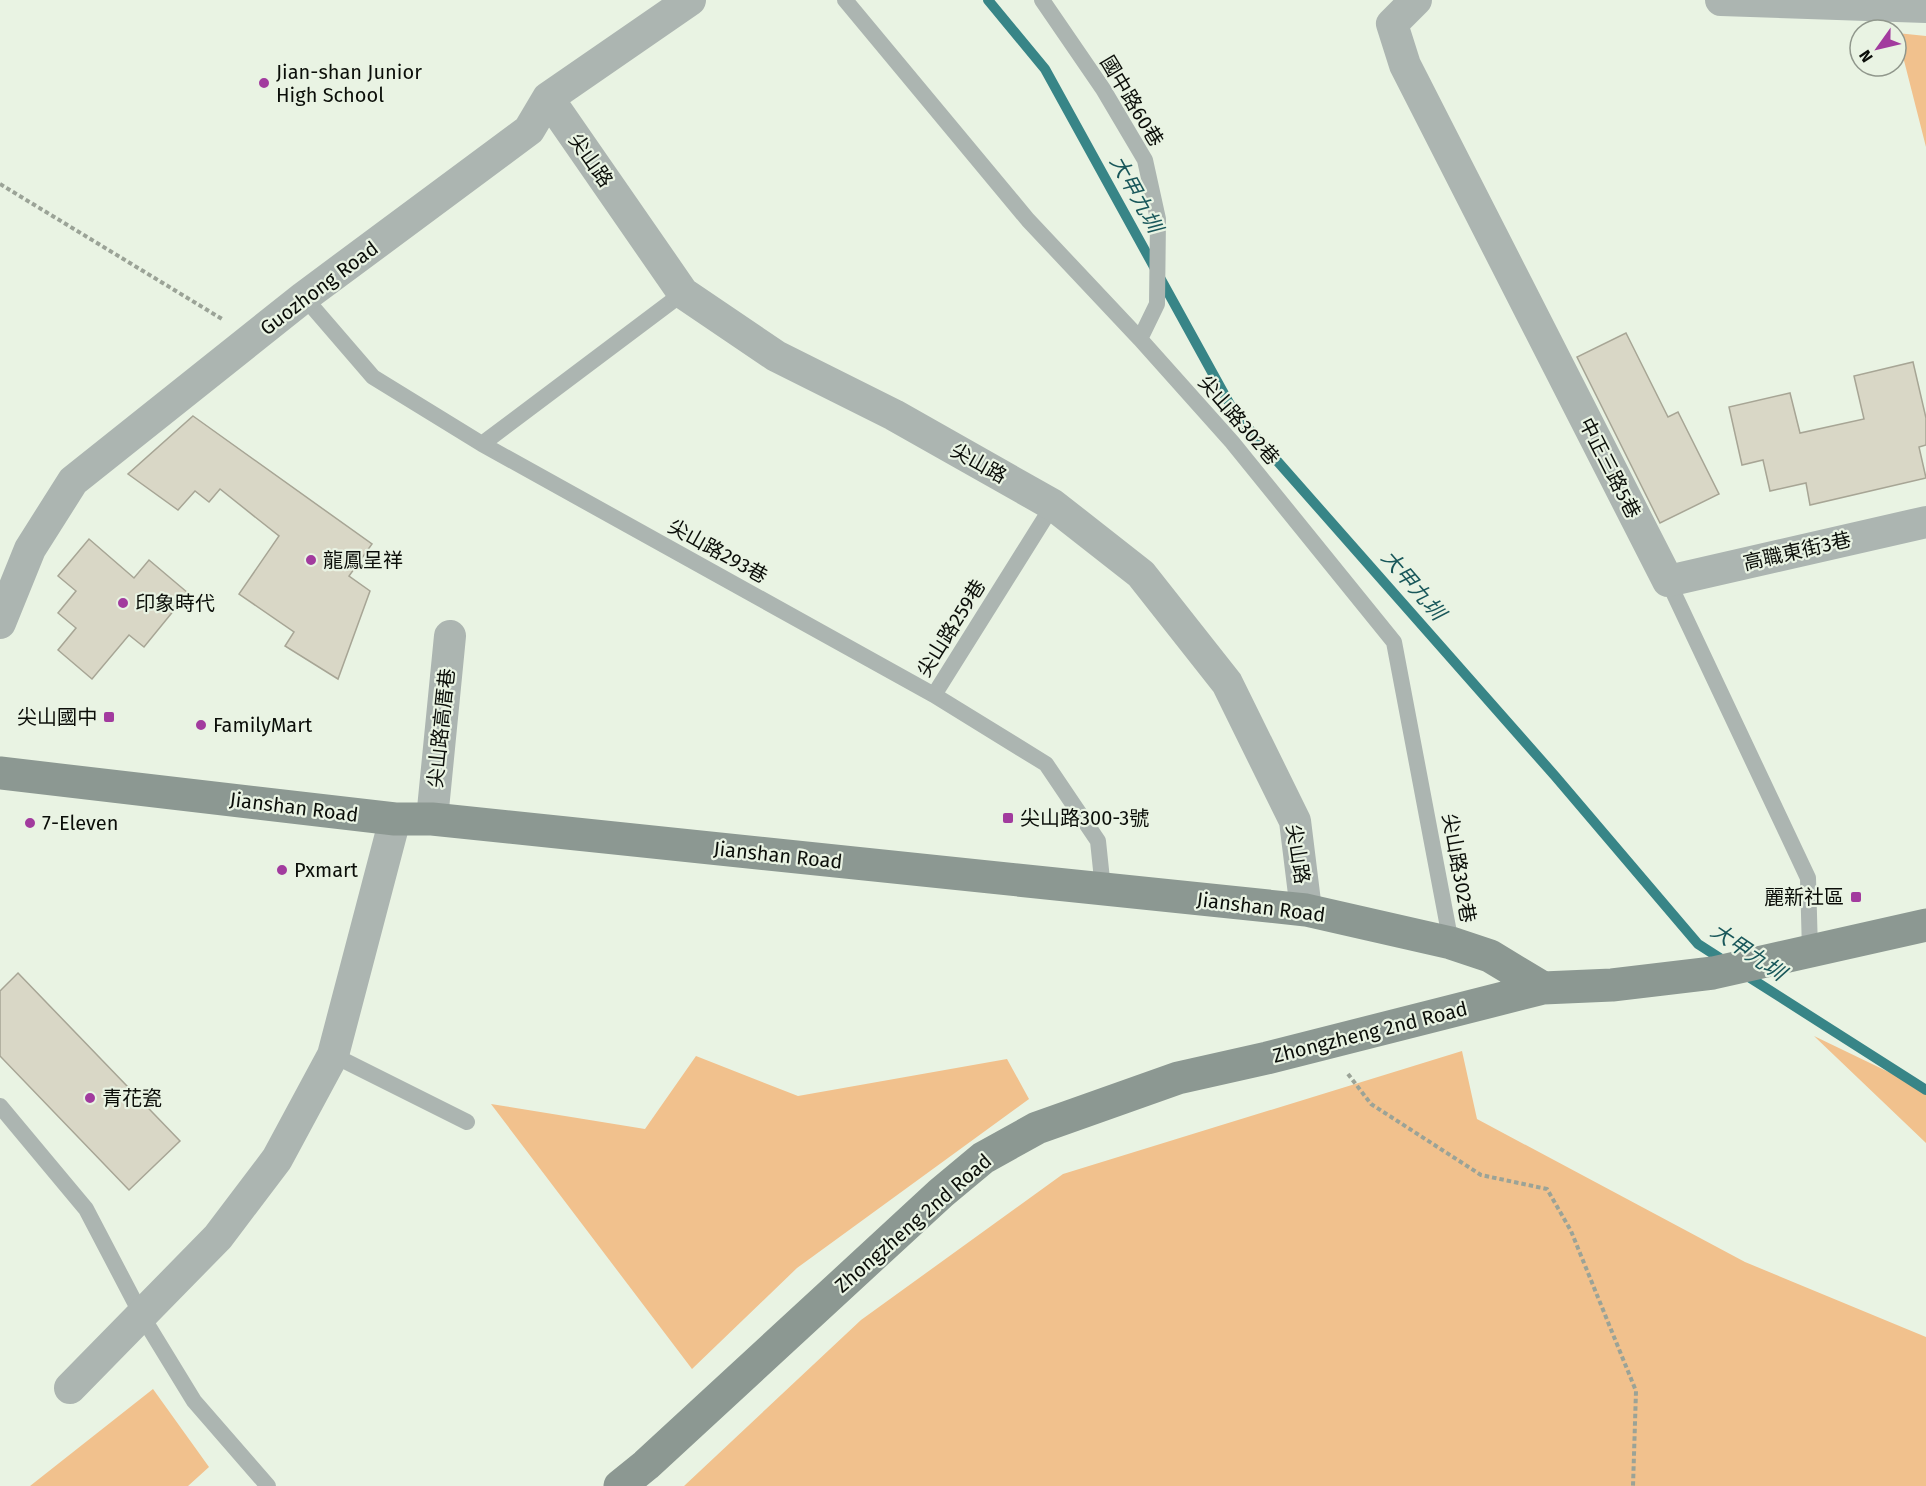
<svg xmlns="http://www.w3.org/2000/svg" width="1926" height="1486" font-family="'Fira Sans','Noto Sans TC',sans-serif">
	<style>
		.green { fill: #f1c18d }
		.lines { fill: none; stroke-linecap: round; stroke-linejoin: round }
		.stream { stroke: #388587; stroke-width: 10 }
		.building { fill: #d9d7c6; stroke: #a7a595; stroke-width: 1.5 }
		.path { stroke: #9ba397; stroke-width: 4; stroke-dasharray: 4.5 3; stroke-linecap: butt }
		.lane { stroke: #acb5b1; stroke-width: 16 }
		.street { stroke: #acb5b1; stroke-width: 32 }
		.secondary { stroke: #8c9892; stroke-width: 33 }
		.poi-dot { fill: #a23b9e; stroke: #e9f3e3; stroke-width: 2 }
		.labels { text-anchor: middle; stroke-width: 4.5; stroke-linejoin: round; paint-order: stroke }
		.poi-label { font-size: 20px; fill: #0b0e09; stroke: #e9f3e3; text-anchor: start }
		.street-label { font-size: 20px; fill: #0b0e09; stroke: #e9f3e3 }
		.water-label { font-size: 21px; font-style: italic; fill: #19575a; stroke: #e9f3e3 }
	</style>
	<rect width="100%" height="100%" fill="#e9f3e3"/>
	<path class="green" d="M1897,33l29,3v111z
		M1814,1036l112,54v53z
		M1462,1051l15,68 268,143 181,75v149h-1242l177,-166 202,-146z
		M696,1056l102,40 209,-37 22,40 -232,169 -105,101 -201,-265 154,25z
		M153,1389l56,78 -21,19h-158z"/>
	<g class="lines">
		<path class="stream" d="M988,0l57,69 189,343 321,364 143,168 28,18
			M1744,974l182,116"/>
	</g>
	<path class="building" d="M1626,333l42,84 10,-5 41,82 -59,29 -83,-166z
		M1913,362l13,56v27l-7,2 7,31 -116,27 -4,-22 -36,8 -7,-31 -21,5 -13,-58 61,-14 10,40 64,-14 -10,-43z
		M193,416l179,128 -23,32 21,15 -32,88 -53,-33 9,-14 -55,-38 40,-58 -59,-47 -11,13 -14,-11 -17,19 -50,-36z
		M89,539l45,39 15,-18 39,33 -44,54 -15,-12 -37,44 -34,-29 18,-22 -18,-15 18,-22 -18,-15z
		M18,973l162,168 -51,49 -129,-134v-65z"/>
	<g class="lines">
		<path class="path" d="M0,184l222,135
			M1348,1074l23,30 110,71 66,14 24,42 65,160 -3,95"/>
		<path class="lane" d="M845,0l183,220 112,119 92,103 162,200 57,301
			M1042,0l61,89 42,71 13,59 -1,85 -17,35
			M683,293l-201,151 452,251
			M304,297l69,80 109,67
			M1053,505l-119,190 112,69 52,77 5,48
			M1668,581l140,297 2,73
			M333,1055l134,67
			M0,1106l86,103 56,107 52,85 74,85"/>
		<path class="street" d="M1416,0l-24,24 13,41 263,516 258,-59
			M1721,0l205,7
			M548,98l135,195 93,63 118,59 159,90 88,69 86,109 68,138 11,89
			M0,623l30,-74 43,-68 231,-184 225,-167 19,-32 142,-98
			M432,819l18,-183
			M70,1388l148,-151 59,-78 56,-104 62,-236"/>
		<path class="secondary" d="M0,773l395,46h37l874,91 145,33 39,13 53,32
			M620,1486l26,-21 295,-272 42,-35 54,-30 141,-50 89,-20 276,-70 69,-3 101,-12 213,-48"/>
	</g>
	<g class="poi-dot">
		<circle cx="264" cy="83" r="6"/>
		<circle cx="311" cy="560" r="6"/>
		<circle cx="123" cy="603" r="6"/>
		<rect x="103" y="711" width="12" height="12" rx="3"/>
		<circle cx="201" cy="725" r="6"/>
		<rect x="1002" y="812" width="12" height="12" rx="3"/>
		<circle cx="30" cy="823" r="6"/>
		<circle cx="282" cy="870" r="6"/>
		<rect x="1850" y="891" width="12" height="12" rx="3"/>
		<circle cx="90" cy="1098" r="6"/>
	</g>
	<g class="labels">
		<g class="poi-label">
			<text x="276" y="79">Jian-shan Junior<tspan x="276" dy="23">High School</tspan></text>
			<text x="323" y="567">龍鳳呈祥</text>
			<text x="135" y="610">印象時代</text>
			<text x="97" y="724" text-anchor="end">尖山國中</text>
			<text x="213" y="732">FamilyMart</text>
			<text x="1020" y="825">尖山路300-3號</text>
			<text x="42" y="830">7-Eleven</text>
			<text x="294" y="877">Pxmart</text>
			<text x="1844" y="904" text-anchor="end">麗新社區</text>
			<text x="102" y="1105">青花瓷</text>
		</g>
		<g class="street-label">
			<text transform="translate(1132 101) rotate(59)" y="7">國中路60巷</text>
			<text transform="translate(591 160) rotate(55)" y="7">尖山路</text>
			<text transform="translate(319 288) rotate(-37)" y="7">Guozhong Road</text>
			<text transform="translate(1239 420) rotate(49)" y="7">尖山路302巷</text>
			<text transform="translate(979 463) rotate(29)" y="7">尖山路</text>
			<text transform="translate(1610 468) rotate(63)" y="7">中正三路5巷</text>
			<text transform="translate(718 551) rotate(29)" y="7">尖山路293巷</text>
			<text transform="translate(1797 551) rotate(-13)" y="7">高職東街3巷</text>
			<text transform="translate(951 628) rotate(-58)" y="7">尖山路259巷</text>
			<text transform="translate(441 728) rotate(-84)" y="7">尖山路高厝巷</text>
			<text transform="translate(294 807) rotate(7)" y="7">Jianshan Road</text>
			<text transform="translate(1298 854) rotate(81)" y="7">尖山路</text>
			<text transform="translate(778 855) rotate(6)" y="7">Jianshan Road</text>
			<text transform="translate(1459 868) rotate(80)" y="7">尖山路302巷</text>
			<text transform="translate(1261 907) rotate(7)" y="7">Jianshan Road</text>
			<text transform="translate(1370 1032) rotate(-14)" y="7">Zhongzheng 2nd Road</text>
			<text transform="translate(913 1223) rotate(-41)" y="7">Zhongzheng 2nd Road</text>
		</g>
		<g class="water-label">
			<text transform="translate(1136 194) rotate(61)" y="7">大甲九圳</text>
			<text transform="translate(1413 585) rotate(49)" y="7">大甲九圳</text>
			<text transform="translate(1748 952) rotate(34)" y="7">大甲九圳</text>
		</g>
	</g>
	<g transform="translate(1878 48) rotate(236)"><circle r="28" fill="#e9f3e3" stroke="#90978c" stroke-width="1.5"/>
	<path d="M0-4.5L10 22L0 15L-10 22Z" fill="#a23b9e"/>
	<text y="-9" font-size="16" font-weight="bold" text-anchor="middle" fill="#0b0e09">N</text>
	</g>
</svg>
